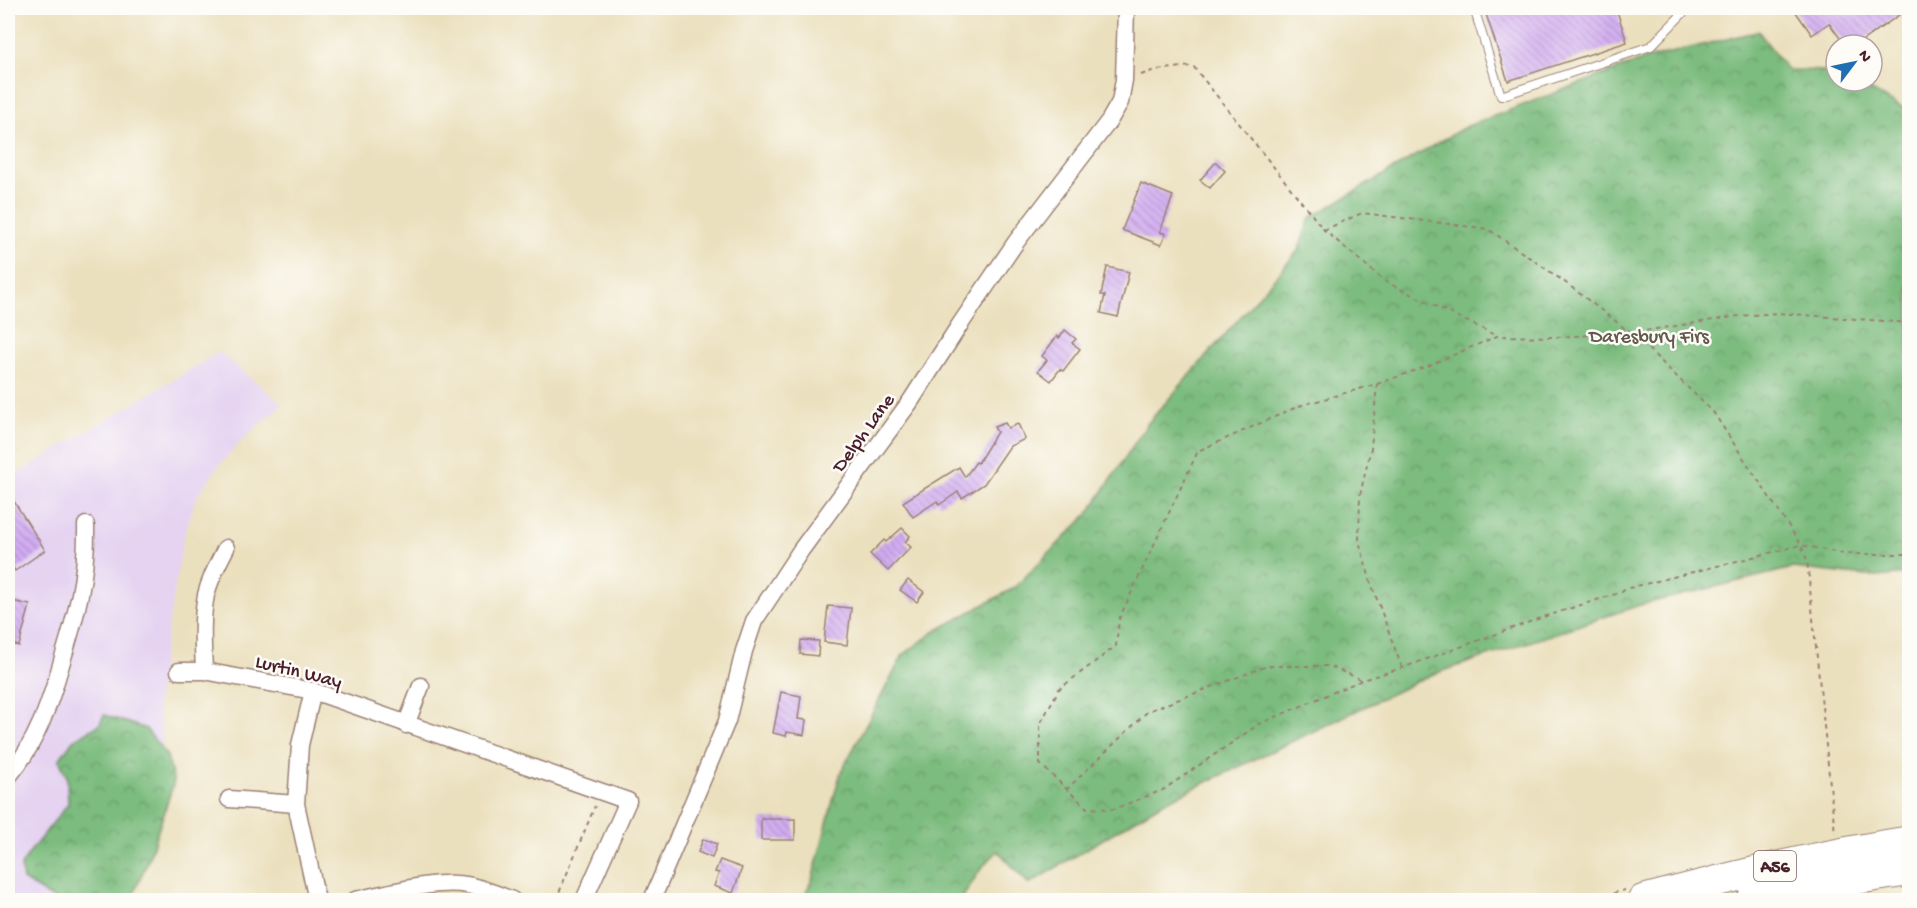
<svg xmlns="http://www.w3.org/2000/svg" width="1917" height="908" font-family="'Gochi Hand',sans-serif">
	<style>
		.built { fill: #e5d3f1 }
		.forest { fill: url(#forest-crowns); stroke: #636e54; stroke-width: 1.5 }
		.building { fill: url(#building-back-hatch) }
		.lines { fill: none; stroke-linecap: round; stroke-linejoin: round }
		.lane-casing { stroke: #9a8074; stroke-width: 10 }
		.street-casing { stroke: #9a8074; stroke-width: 19 }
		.highway-casing { stroke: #9a8074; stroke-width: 32 }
		.path { stroke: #9a8074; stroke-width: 2; stroke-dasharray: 4.5 4.5; stroke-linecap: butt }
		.lane { stroke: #fff; stroke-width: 8 }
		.street { stroke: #fff; stroke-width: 16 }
		.highway { stroke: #fff; stroke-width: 30 }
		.labels { text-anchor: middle; stroke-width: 5; stroke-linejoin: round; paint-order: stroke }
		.shield { fill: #fdfcf7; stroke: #806168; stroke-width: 1.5 }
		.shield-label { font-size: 18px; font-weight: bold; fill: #4a1f2b }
		.park-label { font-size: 20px; fill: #62584b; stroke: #fdfcf7 }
		.street-label { font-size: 20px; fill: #4a1f2b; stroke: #fdfcf7 }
	</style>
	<defs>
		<pattern id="forest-crowns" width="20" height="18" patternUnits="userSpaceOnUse" patternTransform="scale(1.5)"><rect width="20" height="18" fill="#7cbc7e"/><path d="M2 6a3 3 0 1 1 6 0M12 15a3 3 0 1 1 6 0" fill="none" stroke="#689867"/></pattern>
		<pattern id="building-back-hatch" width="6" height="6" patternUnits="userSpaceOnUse" patternTransform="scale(1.5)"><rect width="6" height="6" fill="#d1acf2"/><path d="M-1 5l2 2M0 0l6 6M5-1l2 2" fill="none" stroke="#ac8bc4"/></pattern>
	</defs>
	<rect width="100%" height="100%" fill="#fdfcf7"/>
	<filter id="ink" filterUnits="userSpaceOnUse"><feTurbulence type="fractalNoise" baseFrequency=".0167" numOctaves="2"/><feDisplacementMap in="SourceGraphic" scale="12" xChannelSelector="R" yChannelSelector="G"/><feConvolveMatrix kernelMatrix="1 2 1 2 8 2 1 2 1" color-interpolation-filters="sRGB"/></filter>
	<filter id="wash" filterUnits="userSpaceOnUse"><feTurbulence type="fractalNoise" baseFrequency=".008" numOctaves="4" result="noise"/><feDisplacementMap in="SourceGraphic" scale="24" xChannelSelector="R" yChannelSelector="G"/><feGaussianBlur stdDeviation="1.35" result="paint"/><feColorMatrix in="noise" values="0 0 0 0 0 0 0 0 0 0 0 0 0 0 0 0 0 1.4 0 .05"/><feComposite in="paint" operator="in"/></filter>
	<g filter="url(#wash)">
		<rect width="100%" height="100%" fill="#ebe0be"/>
		<path class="built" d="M219,352l64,52 -41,36 -25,28 -21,30 -13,41 -22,131 -4,38 6,33 1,33 -57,126h-99v-421z"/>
		<path class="forest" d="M1758,31l29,39 46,1 3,1v9h17l56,30v463l-33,3 -83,-9 -153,37 -209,70 -272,130 -130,79 -31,-33 -16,16 -21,33h-159l10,-20 28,-106 63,-119 31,-23 80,-44 74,-74 60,-91 150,-172 12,-33 155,-91 177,-67z
			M104,715l42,14 21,27 7,26 -25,76 -18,42h-76l-32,-20 -2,-14 11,-17 36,-45 -1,-27 -8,-17 14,-20 26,-15z"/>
		<g id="blocks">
			<path class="building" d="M1484,8h132l11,34 -119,39z
				M1793,8h116l-53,37h-11l-16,-22 -17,12z
				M1216,162l9,9 -15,17 -10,-8z
				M1141,183l32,13 -13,36 6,2 -5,11 -39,-15z
				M1107,267l22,5 -11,45 -17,-4 4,-18h-4z
				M1065,330l11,9 -4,4 8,6 -17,22 -3,-2 -9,12 -13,-10 9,-11 -5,-4 15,-20 2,2z
				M1005,423l3,5 10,-4 7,15 -15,7 -26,38 -22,14 -4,-6 -19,13 -2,-4 -24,16 -10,-15 56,-35 6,10 11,-15 2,1 19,-31 -3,-5z
				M8,492l37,58 -30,21 -7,-12z
				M902,528l8,8 -5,6 6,5 -23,24 -18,-17 14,-14 2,2z
				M908,580l16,12 -7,10 -17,-12z
				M8,600l22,5 -11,41 -11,-3z
				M828,606l23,2 -4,37 -23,-3z
				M801,640l18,1 -1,15 -18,-2z
				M781,692l20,4 -3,23 8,1 -2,15 -17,-3 -1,4 -13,-3z
				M761,819h34v21h-34z
				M703,839l14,5 -5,14 -14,-6z
				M720,860l22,8 -9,25 -19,-7 5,-13 -4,-1z"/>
		</g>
	</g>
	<g filter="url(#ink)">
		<use href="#blocks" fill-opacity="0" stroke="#9a8074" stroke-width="1.5"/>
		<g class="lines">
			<defs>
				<path id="lane" d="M1474,8l27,88 150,-50 37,-38"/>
				<path id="street" d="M179,671h25l109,20 315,110 -44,99
					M204,671c-1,-25 -3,-51 2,-76 4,-16 12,-32 20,-47
					M313,691l-13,54 -4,59 21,96
					M406,725l15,-39
					M8,777c29,-34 42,-74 54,-116 15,-49 25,-84 24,-136
					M229,799l67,5
					M355,900c30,-6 82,-21 112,-15 16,3 30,9 45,15
					M652,900l75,-179 17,-70 10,-30 47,-71 109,-148 49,-76 57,-84 93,-121 11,-19 4,-22 2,-72"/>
				<path id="highway" d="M1643,900c88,-23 176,-45 267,-59
					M1752,900l91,-19 67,-10"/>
			</defs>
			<use href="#lane" class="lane-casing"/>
			<use href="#street" class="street-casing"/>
			<use href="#highway" class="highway-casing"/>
			<path class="path" d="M1141,75l14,-5 38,-4 131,164 62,52 111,54
				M1324,230l38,-17 126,16 74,51 74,57 77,75 88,133 6,15 28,273
				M1910,323l-132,-10 -39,3 -108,17 -77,4 -57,-1 -69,30 -51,18 -78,22 -101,45 -79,168 -3,27 -57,43 -19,35v40l47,44 27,1 49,-19 96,-66 103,-44 40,-12 144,-52 76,-24 3,-3 176,-44 43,9h66
				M1377,384l-6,64 -11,47 -1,46 12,42 31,85
				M1066,790l82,-79 119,-45h62l33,14
				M556,900l39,-94
				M1587,900l38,-10"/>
			<use href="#lane" class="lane"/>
			<use href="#street" class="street"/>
			<use href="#highway" class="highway"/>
		</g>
	</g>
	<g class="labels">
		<rect class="shield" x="1754" y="851" width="42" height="30" rx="4.5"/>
		<g class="shield-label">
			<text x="1775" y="872">A56</text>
		</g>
		<g class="park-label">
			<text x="1649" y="342">Daresbury Firs</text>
		</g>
		<g class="street-label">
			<text transform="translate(862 432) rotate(-54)" y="7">Delph Lane</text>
			<text transform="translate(299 670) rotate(14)" y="7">Lurtin Way</text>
		</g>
	</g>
	<rect width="1917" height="908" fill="none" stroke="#fdfcf7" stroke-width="30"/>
	<g transform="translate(1854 63) rotate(58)"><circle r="28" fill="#fdfcf7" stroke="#b5a4a5" stroke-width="1.5"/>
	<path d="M0-4.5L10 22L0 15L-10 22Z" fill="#1f6fb2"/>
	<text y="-9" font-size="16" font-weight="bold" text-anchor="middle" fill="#4a1f2b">N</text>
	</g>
</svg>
